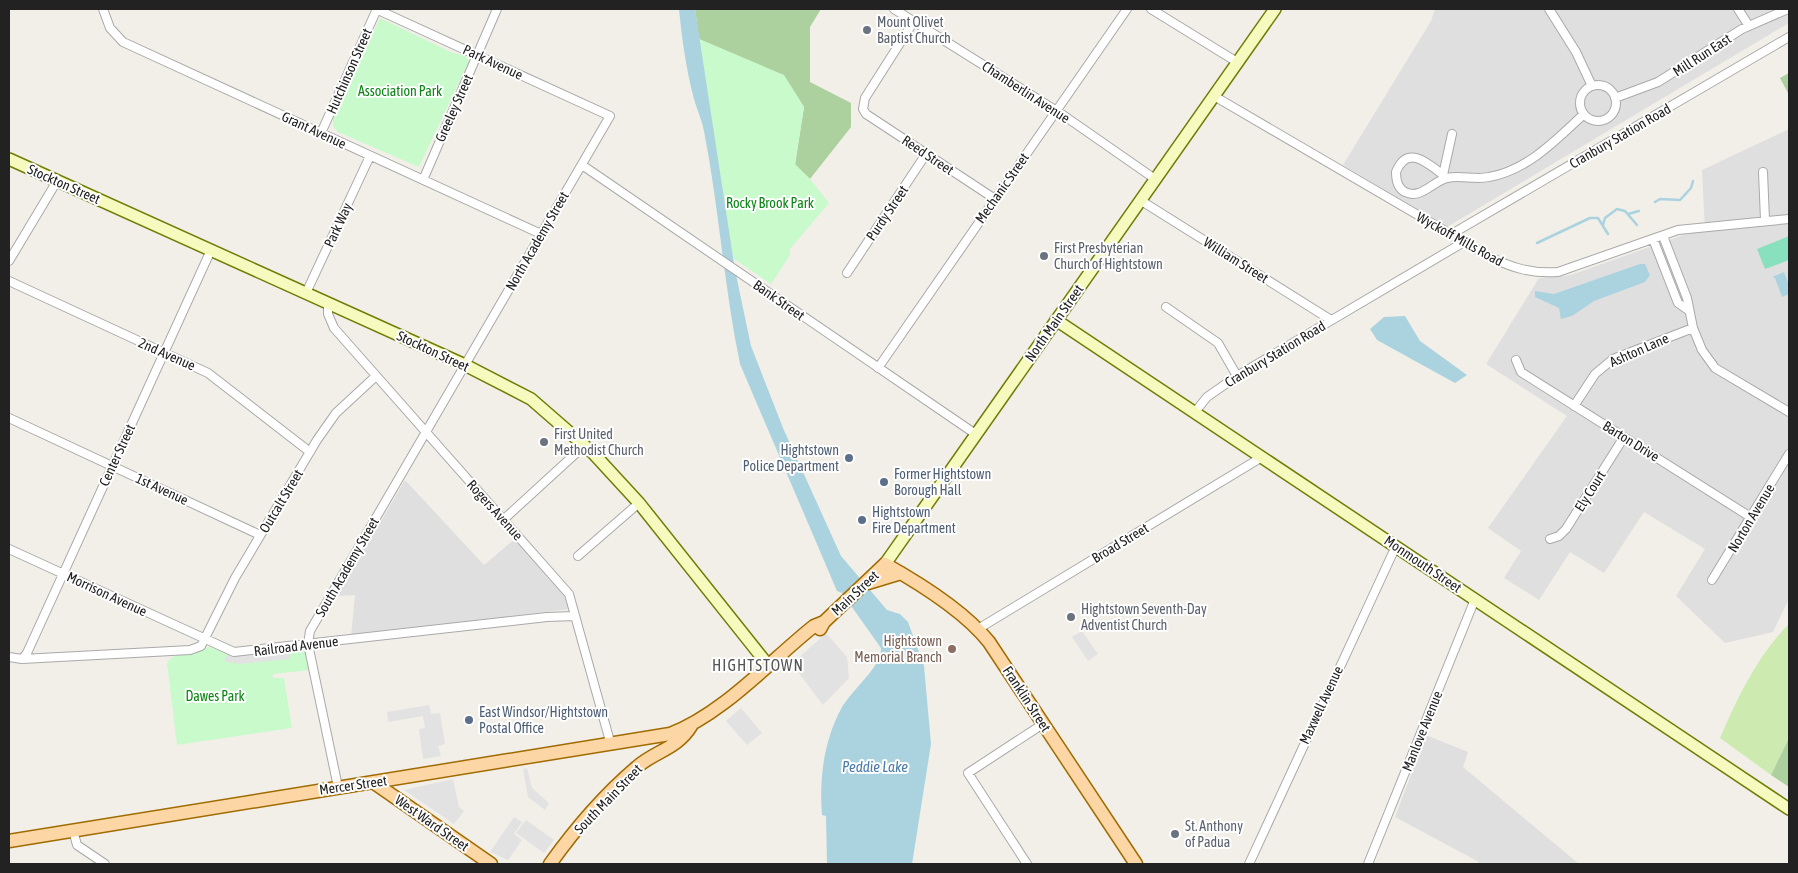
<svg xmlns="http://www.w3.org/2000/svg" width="1798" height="873" font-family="'Asap Condensed',sans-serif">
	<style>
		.residential { fill: #e0dfdf }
		.grass { fill: #cdebb0 }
		.forest { fill: #add19e }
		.park { fill: #c8facc }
		.pitch { fill: #88e0be }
		.parking { fill: #e2e2e2 }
		.water { fill: #aad3df }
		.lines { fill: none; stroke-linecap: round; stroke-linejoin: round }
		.stream { stroke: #aad3df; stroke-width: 2.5 }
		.street-casing { stroke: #a9a9a9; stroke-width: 10 }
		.secondary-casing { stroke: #707d05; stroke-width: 14 }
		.primary-casing { stroke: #a06b00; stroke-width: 15 }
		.street { stroke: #fff; stroke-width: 8 }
		.secondary { stroke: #f7fabf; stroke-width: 11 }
		.primary { stroke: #fcd6a4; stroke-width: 12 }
		.worship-dot { fill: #6b7280; stroke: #fff; stroke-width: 2 }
		.service-dot { fill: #5c6f8a; stroke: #fff; stroke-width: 2 }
		.education-dot { fill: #8d6e63; stroke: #fff; stroke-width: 2 }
		.labels { text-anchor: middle; stroke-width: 4; stroke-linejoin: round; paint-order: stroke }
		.worship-label { font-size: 14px; fill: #5b616d; stroke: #fff; text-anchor: start }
		.street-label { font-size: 14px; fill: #222; stroke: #fff }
		.park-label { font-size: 14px; fill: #0c8416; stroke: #fff }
		.service-label { font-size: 14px; fill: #4e5e75; stroke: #fff; text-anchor: start }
		.education-label { font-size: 14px; fill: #785e54; stroke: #fff; text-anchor: end }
		.water-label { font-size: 15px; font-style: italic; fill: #4a7aab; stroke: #fff }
		.quarter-label { font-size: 16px; letter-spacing: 1px; fill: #555; stroke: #fff }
	</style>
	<rect width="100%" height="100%" fill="#f2efe9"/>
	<path class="residential" d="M1435,9h354v14l-342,204 -104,-62 88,-144z
		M1789,129v470l-16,33 -48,11 -49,-47 29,-47 -61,-37 -40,61 -34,-21 -31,48 -35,-22 17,-27 -33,-23 79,-112 -81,-52 53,-86 32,-3 112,-40 22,-4 -3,-61z
		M405,480l79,85 32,-27 51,59 2,12 -218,27 4,-41 -18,1z
		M1426,735l42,17 -5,15 116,97h-101l1,-2 -84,-45z"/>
	<path class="grass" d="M1789,624v114l-18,37 -51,-37c18,-41 37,-82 69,-114z"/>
	<path class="forest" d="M695,9h126l-11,18v55l41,21v24l-41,52 -15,-14 9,-58 -20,-31 -85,-37z
		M1789,73v22l-9,-17z
		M1789,738v49l-18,-12z"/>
	<path class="park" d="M380,18l73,35 12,2 4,6 -50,106 -81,-35 -5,-6v-8z
		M699,39l85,36 20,32 -9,57 15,15 19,24 -39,46v6l-19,29 -38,-26z
		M209,647l25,9 72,-7 4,21 -36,4 -2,2 2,2h10l8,50 -115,17 -10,-82 5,-6z"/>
	<path class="pitch" d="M1789,236v24l-24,9 -8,-20z"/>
	<path class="parking" d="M1082,631l16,23 -10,7 -16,-24z
		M826,633l21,24 2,21 -26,27 -31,-41z
		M290,651v8l-51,5 -15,-3 3,-6 15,1z
		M429,705l2,9 9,-1 5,31 -7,2 3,10 -18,3 -4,-30 6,-1 -2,-12 -35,6 -1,-10z
		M741,708l21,25 -15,12 -21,-24z
		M581,741l1,4 -121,19v-4z
		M527,768l5,20 17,15 -4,7 -17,-13 -5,-28z
		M453,779l6,28 5,4 -10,13 -50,-34z
		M514,817l8,5 -8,12 8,6 -14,20 -18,-8z
		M526,820l28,20 -10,13 -28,-20z"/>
	<path class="water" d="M679,9h16l40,261 16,76 32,82 58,128 46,54 13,4 8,8 16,44 7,78 -19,120h-85l-1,-48 -4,-1c-3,-37 2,-74 19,-106 10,-19 41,-42 40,-61l-39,-55 -5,-2 -97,-227c-16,-77 -21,-156 -36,-233 -2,-11 -7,-21 -10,-32 -8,-30 -12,-60 -15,-90z
		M1640,264h5l5,11 -5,7 -51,19 -22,15 -11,3 -2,-11 -24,-11v-6l19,3z
		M1784,272l5,13v9l-7,3 -7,-19 -3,-1z
		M1405,316l15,25 47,34 -12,8 -78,-43 -7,-11 14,-12z"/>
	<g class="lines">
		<path class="stream" d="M1655,202l5,-3 20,1 11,-12 2,-7
			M1628,214l11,-3
			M1603,225l2,-7 12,-9 8,2 12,14
			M1537,243l53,-25h8l10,16"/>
		<defs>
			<path id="street" d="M103,9l7,19 13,14 418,192
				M894,9l169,106 92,64
				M1151,9l86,53
				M1549,9l27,43 16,34
				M1738,9l11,17
				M914,21l-49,77 -2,11 3,5 129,85
				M1580 103a18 18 0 1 1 36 0a18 18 0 1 1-36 0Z
				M1214,96l274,160c24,12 44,18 70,16l120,-42 111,-11
				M1615,98l43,-16 84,-53 46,-20
				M321,133l56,-124
				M582,165l395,270
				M1763,172l2,48
				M1443,175l9,-41
				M1447,178c-16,-12 -39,-36 -51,-6 0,8 1,16 9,20 16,8 28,-11 42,-14 13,-3 29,2 42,-1 39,-7 67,-37 95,-63
				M423,180l74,-171
				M1140,200l191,120
				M1450,235l339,-198
				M1663,236l24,62 6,30 9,22 13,18 74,44
				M1653,239l25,64 10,7
				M9,261l48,-80
				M847,273l79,-119
				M9,281l199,92 102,79
				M306,293l64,-137
				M328,303v11l6,14 235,266 42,151
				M1166,307l52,36 19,33
				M1516,360l5,12 231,146
				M878,368l249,-359
				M1574,406l21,-32 18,-15 80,-31
				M1195,412l12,-15 30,-21 227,-134
				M9,418l251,117
				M503,520l82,-75
				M1550,539l9,-3 7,-7 58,-92
				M9,549l225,103 313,-35 28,-1
				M578,556l61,-53
				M1712,580l77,-126
				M978,629l284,-172
				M9,657l13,2 168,-9 11,-4 34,-68 82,-138 19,-27 40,-37
				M22,659l5,-6 184,-403
				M338,787l-30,-143 2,-13 300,-515 -234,-107
				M73,830l4,15 28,19
				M1027,864l-59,-91 75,-49
				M1249,864l147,-318
				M1368,864l107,-265"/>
			<path id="secondary" d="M9,159l456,206 66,34 62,54 46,50 129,162
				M1056,320l733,489
				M885,564l390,-555"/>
			<path id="primary" d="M868,583l33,-10
				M820,629l4,-7 61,-58c34,19 80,48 104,78l147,222
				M373,782l118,82
				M9,841l661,-107c53,-20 100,-73 144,-108l10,-4
				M550,864c25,-35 54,-69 87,-97 18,-16 40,-18 54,-41"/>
		</defs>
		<use href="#street" class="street-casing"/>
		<use href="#secondary" class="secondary-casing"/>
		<use href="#primary" class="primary-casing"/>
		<use href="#street" class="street"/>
		<use href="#secondary" class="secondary"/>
		<use href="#primary" class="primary"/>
	</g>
	<g class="worship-dot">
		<circle cx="867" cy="30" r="5"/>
		<circle cx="1044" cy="256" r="5"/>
		<circle cx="544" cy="442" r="5"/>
		<circle cx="1071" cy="617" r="5"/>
		<circle cx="1175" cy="834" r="5"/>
	</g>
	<g class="service-dot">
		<circle cx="849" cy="458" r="5"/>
		<circle cx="884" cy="482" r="5"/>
		<circle cx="862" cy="520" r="5"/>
		<circle cx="469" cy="720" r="5"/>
	</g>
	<circle class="education-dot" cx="952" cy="649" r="5"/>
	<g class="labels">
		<g class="worship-label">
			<text x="877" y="27">Mount Olivet<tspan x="877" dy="16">Baptist Church</tspan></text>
			<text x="1054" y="253">First Presbyterian<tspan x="1054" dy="16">Church of Hightstown</tspan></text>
			<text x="554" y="439">First United<tspan x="554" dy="16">Methodist Church</tspan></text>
			<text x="1081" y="614">Hightstown Seventh-Day<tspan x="1081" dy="16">Adventist Church</tspan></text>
			<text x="1185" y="831">St. Anthony<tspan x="1185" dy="16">of Padua</tspan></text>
		</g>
		<g class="street-label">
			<text transform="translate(1702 55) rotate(-33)" y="5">Mill Run East</text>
			<text transform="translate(493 62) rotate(25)" y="5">Park Avenue</text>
			<text transform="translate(349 71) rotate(-66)" y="5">Hutchinson Street</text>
			<text transform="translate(1026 92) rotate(33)" y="5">Chamberlin Avenue</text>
			<text transform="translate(454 108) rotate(-66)" y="5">Greeley Street</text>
			<text transform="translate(314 130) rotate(25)" y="5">Grant Avenue</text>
			<text transform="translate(1620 136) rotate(-30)" y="5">Cranbury Station Road</text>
			<text transform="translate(928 155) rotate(34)" y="5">Reed Street</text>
			<text transform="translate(64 184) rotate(24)" y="5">Stockton Street</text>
			<text transform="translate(1002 188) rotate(-55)" y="5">Mechanic Street</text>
			<text transform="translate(887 213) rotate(-56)" y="5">Purdy Street</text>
			<text transform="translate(338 225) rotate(-65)" y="5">Park Way</text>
			<text transform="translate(1460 239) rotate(29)" y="5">Wyckoff Mills Road</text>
			<text transform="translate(537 241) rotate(-60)" y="5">North Academy Street</text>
			<text transform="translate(1236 260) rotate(32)" y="5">William Street</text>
			<text transform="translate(779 300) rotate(35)" y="5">Bank Street</text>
			<text transform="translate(1054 323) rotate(-55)" y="5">North Main Street</text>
			<text transform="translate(1639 350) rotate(-24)" y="5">Ashton Lane</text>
			<text transform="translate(433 351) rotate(25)" y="5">Stockton Street</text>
			<text transform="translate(167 354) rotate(24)" y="5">2nd Avenue</text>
			<text transform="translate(1275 354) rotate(-31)" y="5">Cranbury Station Road</text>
			<text transform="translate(1631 441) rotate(32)" y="5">Barton Drive</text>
			<text transform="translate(117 455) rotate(-65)" y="5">Center Street</text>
			<text transform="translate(162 489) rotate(25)" y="5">1st Avenue</text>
			<text transform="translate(1590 491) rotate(-58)" y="5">Ely Court</text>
			<text transform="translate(281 501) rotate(-59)" y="5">Outcalt Street</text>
			<text transform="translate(495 510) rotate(48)" y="5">Rogers Avenue</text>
			<text transform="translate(1751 518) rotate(-59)" y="5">Norton Avenue</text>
			<text transform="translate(1120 543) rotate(-31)" y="5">Broad Street</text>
			<text transform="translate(1423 564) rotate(34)" y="5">Monmouth Street</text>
			<text transform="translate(347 567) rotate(-60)" y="5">South Academy Street</text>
			<text transform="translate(855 593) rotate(-43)" y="5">Main Street</text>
			<text transform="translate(107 594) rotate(25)" y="5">Morrison Avenue</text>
			<text transform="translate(296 646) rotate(-7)" y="5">Railroad Avenue</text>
			<text transform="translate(1027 699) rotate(57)" y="5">Franklin Street</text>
			<text transform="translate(1321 705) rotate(-65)" y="5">Maxwell Avenue</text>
			<text transform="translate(1422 731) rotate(-68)" y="5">Manlove Avenue</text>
			<text transform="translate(353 785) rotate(-8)" y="5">Mercer Street</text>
			<text transform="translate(608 799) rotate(-46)" y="5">South Main Street</text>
			<text transform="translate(432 823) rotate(35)" y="5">West Ward Street</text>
		</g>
		<g class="park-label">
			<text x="400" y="96">Association Park</text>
			<text x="770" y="208">Rocky Brook Park</text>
			<text x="215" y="701">Dawes Park</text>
		</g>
		<g class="service-label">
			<text x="839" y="455" text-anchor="end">Hightstown<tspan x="839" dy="16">Police Department</tspan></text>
			<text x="894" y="479">Former Hightstown<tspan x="894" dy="16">Borough Hall</tspan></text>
			<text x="872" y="517">Hightstown<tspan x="872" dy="16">Fire Department</tspan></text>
			<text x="479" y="717">East Windsor/Hightstown<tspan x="479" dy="16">Postal Office</tspan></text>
		</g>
		<g class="education-label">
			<text x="942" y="646">Hightstown<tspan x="942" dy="16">Memorial Branch</tspan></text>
		</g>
		<g class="water-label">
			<text x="875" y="772">Peddie Lake</text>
		</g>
		<g class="quarter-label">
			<text x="758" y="671">HIGHTSTOWN</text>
		</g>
	</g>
	<rect width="1798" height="873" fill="none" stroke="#222222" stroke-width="20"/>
</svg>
